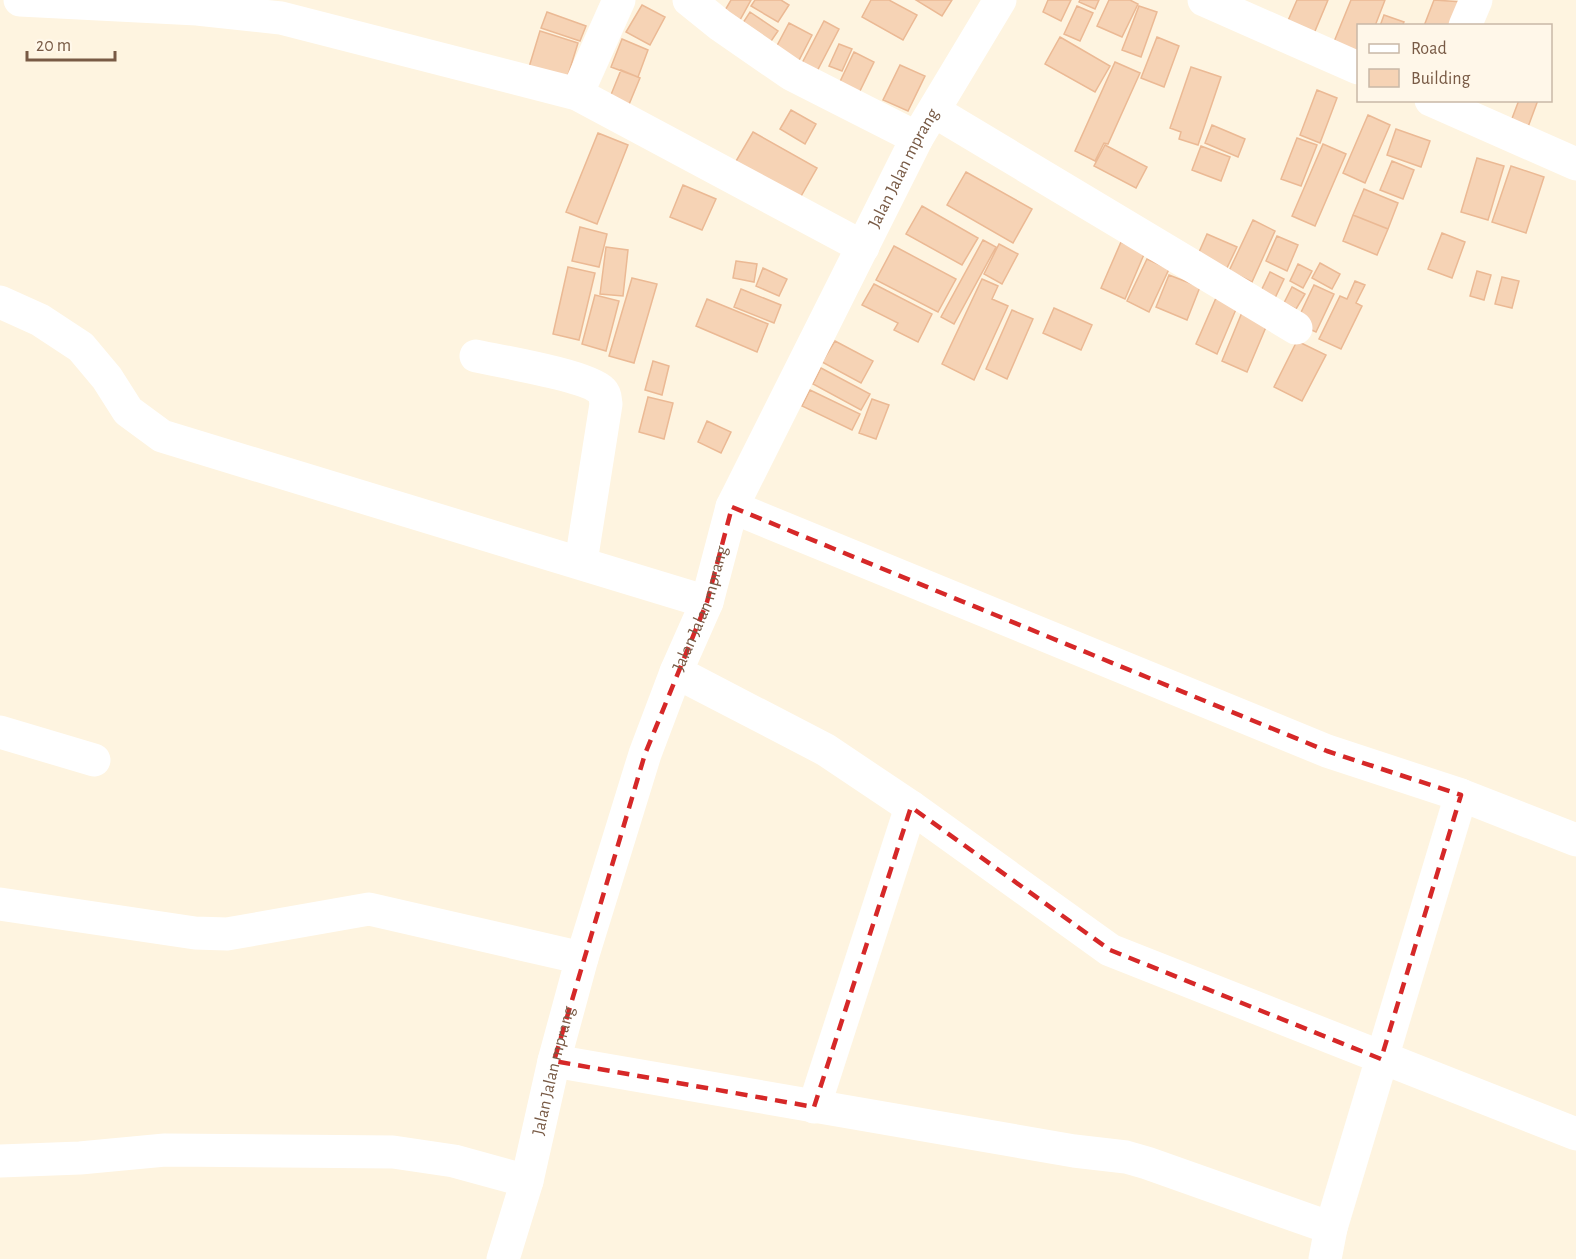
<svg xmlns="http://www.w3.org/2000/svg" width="1576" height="1259" font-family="'Alegreya Sans',sans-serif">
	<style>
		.building { fill: #f6d3b5; stroke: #ebb994; stroke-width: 1.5 }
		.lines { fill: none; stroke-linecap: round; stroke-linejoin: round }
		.minor { stroke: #fff; stroke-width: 33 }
		.marked { fill: none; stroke: #d62828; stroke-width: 4.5; stroke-dasharray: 12 8; stroke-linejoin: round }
		.labels { text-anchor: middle; stroke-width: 6; stroke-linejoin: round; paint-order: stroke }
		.street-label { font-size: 18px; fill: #785a45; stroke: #fff7e9 }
	</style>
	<rect width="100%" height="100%" fill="#fef4e0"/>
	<path class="building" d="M731,0h20l-11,20 -16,-8z
		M755,0h26l8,5 -11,17 -27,-16z
		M871,0h18l28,15 -14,25 -41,-23z
		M916,0h36l-10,16z
		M1048,0h23l-10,21 -18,-9z
		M1080,0h19l-4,9 -16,-7z
		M1109,0h21l8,4 -16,33 -25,-11z
		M1297,0h31l-18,43 -27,-11z
		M1351,0h34l-10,26h-17v39l-29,-11z
		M1434,0l29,2 -8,24h-31z
		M642,5l23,12 -15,28 -24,-13z
		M1077,6l16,7 -13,28 -16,-7z
		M1139,6l18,6 -16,45 -19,-7z
		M547,12l39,14 -6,15 -39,-13z
		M750,12l28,19 -13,19 -28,-18z
		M1384,15l20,7 -2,4h-22z
		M824,21l15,8 -25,48 -15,-8z
		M789,23l23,12 -17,33 -23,-13z
		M540,31l38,12 -14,45 -38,-11z
		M1060,37l50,29 -15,26 -50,-28z
		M1157,37l22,9 -15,41 -23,-9z
		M622,39l26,11 -10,27 -27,-10z
		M839,44l13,5 -10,22 -13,-5z
		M854,52l20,10 -17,35 -20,-9z
		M1115,62l25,11 -32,71 -4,-1 -9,18 -20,-10z
		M900,65l25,11 -17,35 -25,-11z
		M1191,67l30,10 -23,68 -19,-6 2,-7 -11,-4z
		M621,70l19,8 -15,36 -19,-7z
		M1317,90l20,8 -17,45 -20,-8z
		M1519,100h19l-13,35 -17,-6z
		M791,110l25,14 -11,20 -25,-15z
		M1368,115l22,10 -25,58 -22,-10z
		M1212,125l33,14 -7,18 -33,-14z
		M1396,129l34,12 -9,26 -34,-12z
		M753,132l64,36 -21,37 -64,-37z
		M598,133l30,12 -31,79 -31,-12z
		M1297,138l20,7 -16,41 -20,-7z
		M1323,144l23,10 -31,72 -23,-10z
		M1105,145l42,22 -11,21 -42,-22z
		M1201,146l29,11 -9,24 -29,-11z
		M1477,158l27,8 -16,54 -27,-8z
		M1392,161l22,9 -11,29 -23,-9z
		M1511,166l33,11 -18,56 -34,-11z
		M966,172l66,37 -19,34 -66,-38z
		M683,185l33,14 -14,31 -32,-13z
		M1364,189l34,14 -10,26 -35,-14z
		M922,206l56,32 -16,27 -56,-31z
		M1353,215l35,14 -11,26 -34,-14z
		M1253,220l22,11 -23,51 -23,-11z
		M580,227l27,7 -8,33 -27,-6z
		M1442,233l23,9 -13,36 -24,-9z
		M1207,234l30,13 -12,25 -29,-13z
		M1277,236l21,9 -11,26 -21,-10z
		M983,240l13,7 -42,77 -13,-7z
		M1121,242l24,10 -20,47 -24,-11z
		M999,244l19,10 -16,30 -18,-10z
		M894,246l62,33 -18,33 -62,-32z
		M606,247l22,3 -5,46 -23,-2z
		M1147,259l22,10 -20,43 -22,-11z
		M736,261l21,3 -3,18 -21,-4z
		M1320,263l20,11 -8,15 -20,-11z
		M1298,264l14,7 -9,17 -13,-7z
		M568,267l27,6 -16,67 -26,-6z
		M763,268l24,11 -8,17 -23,-10z
		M1477,271l14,4 -7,25 -14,-4z
		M1270,272l14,7 -9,19 -14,-7z
		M1169,275l31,12 -13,33 -31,-13z
		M1502,277l17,4 -7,27 -17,-4z
		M632,278l25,6 -23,79 -25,-7z
		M982,279l16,7 -6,13 16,7 -34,74 -32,-16z
		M1355,281l10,4 -9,18 6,3 -21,43 -22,-10 21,-43 7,3z
		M874,284l58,30 -14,28 -24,-12 4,-7 -36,-18z
		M1314,285l20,9 -18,38 -20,-9z
		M1292,287l13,7 -9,15 -12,-6z
		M741,289l40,16 -7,18 -40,-16z
		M595,295l24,6 -13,50 -24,-7z
		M1216,298l21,9 -20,47 -21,-10z
		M707,299l61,25 -11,28 -61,-26z
		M1054,308l38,17 -11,25 -38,-17z
		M1012,310l21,9 -26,60 -21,-10z
		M1243,310l26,10 -22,52 -25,-11z
		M835,341l38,20 -12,22 -39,-21z
		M1297,341l29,14 -24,46 -28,-14z
		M653,361l16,5 -7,29 -17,-5z
		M821,368l49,26 -9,16 -48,-26z
		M810,390l50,24 -8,16 -50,-24z
		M648,397l25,6 -9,36 -25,-7z
		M872,399l17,6 -13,34 -17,-6z
		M707,421l24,11 -10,21 -23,-11z"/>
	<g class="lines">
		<g class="minor">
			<path d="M20,0l177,9 84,9 296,76 286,153"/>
			<path d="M689,0l31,25 71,49 126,64"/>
			<path d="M1204,0l154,68"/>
			<path d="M1465,26l11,-26"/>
			<path d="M577,94l42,-94"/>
			<path d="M1431,100l145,64"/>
			<path d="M934,111l362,217"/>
			<path d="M0,302l40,18 41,27 26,31 21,33 34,25 545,166"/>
			<path d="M476,356c23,5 113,20 126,35 4,4 3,8 4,13l-25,158"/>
			<path d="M732,507l595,244 134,44 115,45"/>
			<path d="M676,672l150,78 85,57 199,143 466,184"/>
			<path d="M0,732l94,28"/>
			<path d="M0,904l195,29 32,1 142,-25 213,49"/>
			<path d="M554,1061l520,90 52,6 21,6 184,65"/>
			<path d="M814,1107l97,-300"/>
			<path d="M0,1161l80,-3 85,-8 228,2 61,9 73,20"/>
			<path id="s1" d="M503,1259l24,-78 27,-120 28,-103 63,-204 31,-82 31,-70 25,-95 185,-369 83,-138"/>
			<path d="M1325,1259l6,-31 130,-433"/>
		</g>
	</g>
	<path class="marked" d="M732,507l595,244 134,44 -80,264 -271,-109 -199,-143 -97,300 -260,-46 91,-307 62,-152z"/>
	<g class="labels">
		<g class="street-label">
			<text dy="6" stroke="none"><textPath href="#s1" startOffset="1167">Jalan Jalan mprang</textPath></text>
			<text dy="6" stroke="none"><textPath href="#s1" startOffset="681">Jalan Jalan mprang</textPath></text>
			<text dy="6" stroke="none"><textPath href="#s1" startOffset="195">Jalan Jalan mprang</textPath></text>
		</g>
	</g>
	<rect x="1357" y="24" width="195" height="78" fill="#fff7e9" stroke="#c9b8a7" stroke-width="1.5"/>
	<rect x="1369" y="44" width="30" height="9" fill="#ffffff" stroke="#c9b8a7" stroke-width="1.5"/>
	<text x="1411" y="54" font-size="18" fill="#785a45">Road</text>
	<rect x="1369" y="69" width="30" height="18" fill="#f6d3b5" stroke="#c9b8a7" stroke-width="1.5"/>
	<text x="1411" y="84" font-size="18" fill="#785a45">Building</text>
	<path d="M27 51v9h88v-9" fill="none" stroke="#785a45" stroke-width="3"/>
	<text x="36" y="51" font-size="18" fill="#785a45" stroke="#fff7e9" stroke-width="4.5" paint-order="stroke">20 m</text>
</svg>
